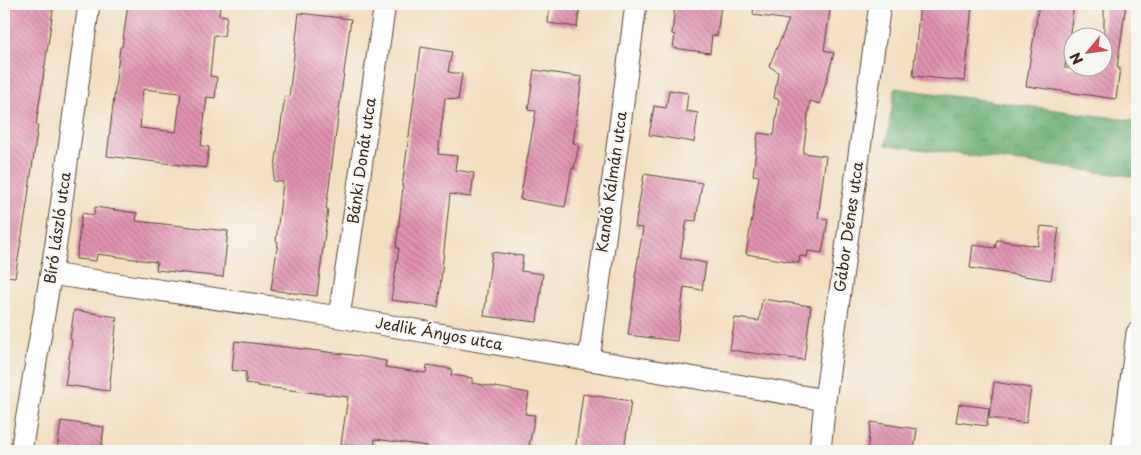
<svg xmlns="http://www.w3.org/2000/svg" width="1141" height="455" font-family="'Playpen Sans',sans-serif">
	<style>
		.forest { fill: url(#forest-crowns); stroke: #516b48 }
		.building { fill: url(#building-back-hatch); fill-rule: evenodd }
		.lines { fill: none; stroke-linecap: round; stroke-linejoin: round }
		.minor-casing { stroke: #564536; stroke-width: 23 }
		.minor { stroke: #fff; stroke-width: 21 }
		.labels { text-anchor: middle; stroke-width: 4; stroke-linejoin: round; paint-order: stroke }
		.street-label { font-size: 15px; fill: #3b2a1e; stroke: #f6f6f2 }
	</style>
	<defs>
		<pattern id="forest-crowns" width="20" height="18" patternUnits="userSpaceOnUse" patternTransform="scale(1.25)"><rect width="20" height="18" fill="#67ac72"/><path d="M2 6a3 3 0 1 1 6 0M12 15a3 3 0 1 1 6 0" fill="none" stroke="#568c5d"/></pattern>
		<pattern id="building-back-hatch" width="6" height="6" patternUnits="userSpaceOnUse" patternTransform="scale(1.25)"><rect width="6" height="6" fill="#e192b0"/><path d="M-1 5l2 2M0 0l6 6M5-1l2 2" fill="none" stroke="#b8778f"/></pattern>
	</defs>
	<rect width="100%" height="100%" fill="#f6f6f2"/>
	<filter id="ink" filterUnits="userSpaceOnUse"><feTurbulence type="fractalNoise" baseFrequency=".02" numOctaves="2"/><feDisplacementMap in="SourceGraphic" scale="10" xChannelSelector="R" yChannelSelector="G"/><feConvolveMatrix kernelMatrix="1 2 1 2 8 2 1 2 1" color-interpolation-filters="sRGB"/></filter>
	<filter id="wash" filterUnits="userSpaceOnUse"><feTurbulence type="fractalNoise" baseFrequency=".0096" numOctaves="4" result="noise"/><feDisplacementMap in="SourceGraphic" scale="20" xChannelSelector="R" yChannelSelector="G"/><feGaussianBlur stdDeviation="1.12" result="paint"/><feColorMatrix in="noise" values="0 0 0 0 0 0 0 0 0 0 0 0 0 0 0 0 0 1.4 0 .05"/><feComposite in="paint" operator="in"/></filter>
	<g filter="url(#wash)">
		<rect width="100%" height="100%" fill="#f2dec0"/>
		<path class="forest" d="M895,88l242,33v56l-251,-32z"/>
		<g id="blocks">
			<path class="building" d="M10,4h44l-18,121h2l-12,86 -11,66 -11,-1v-236z
				M128,4h92l-1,11 8,1 -3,20 -10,-1 -4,41 7,1 -2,21 -8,-1 -6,49 8,1 -3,21 -99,-12 13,-109h2zM143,89l38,4 -5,39 -36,-4z
				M550,4h30l-3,23 -29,-4z
				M675,4l46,1 -4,31 -5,-1 -2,18 -37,-5 2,-13 -3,-1z
				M754,4h77l-7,46 10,3 -14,51 -10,-3 -7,52 23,3 -8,62 10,2 -6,33 -14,-2 -1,6 -7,-1 -1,7 -53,-9 13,-78 -6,-1 5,-42 16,2 5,-36 -5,-1 4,-26 -9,-6 20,-46 -36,-5z
				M920,4h52l-7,77 -52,-5z
				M1039,4h35l-9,64h39v-64h22l-9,64h3l-4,31 -90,-13z
				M299,13l52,6 -25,190h2l-11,87 -46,-6 7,-48 -2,-1 7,-59 -10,-1 12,-85 4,1z
				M421,47l31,5 -4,20 14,2 -4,26 -13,-2 -7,56 19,2 -2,14 19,3 -3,24 -21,-3 -12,113 -47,-7 8,-52h-3l7,-61h-1z
				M534,70l48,7 -9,66 6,1 -5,25 -2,-1 -7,39 -45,-8 16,-88 -8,-1z
				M669,90l19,3 -2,18 12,2 -4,29 -45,-7 5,-29 12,2z
				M644,174l58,9 -6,38 -9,-1 -7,38 26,5 -4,27 -18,-3 -7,54 -49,-6 8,-56 -1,-1 8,-50 -8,-1z
				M95,207l42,6 -1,8 92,10 -5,46 -67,-7 1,-8 -60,-8 -1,7 -20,-2 6,-46 12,2z
				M1041,226l18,2 -8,52 -81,-12 3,-23 22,3 2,-8 41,6z
				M492,252l31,4 -2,15 22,3 -6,48 -53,-6z
				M762,299l49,7 -7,54 -74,-10 5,-32 24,3z
				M74,310l43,7 -8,74 -44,-6 7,-45 -2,-1z
				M235,341l117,14 34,6 -1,6 41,6 1,-8 25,4 -1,6 21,3v5l57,10 -4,21 10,1 -7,36h-101v-5l-52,-7 -1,10 -33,-5 7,-47 -90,-11v-1l-12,-2v-11l-14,-2z
				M994,382l37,6 -5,35 -37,-5z
				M583,394l48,7 -7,50h-49z
				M959,404l30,4 -2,18 -31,-4z
				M61,421l43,6 -3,24 -44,-1z
				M871,422l46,7 -3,22h-47z"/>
		</g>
	</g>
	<g filter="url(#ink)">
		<use href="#blocks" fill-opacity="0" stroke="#564536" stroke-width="1"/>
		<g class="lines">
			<defs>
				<path id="minor" d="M51,274l288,43 486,83
					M339,317l46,-313
					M589,360l47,-356
					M21,451l35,-208 33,-239
					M820,451l5,-51 55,-396
					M1122,451l15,-118"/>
			</defs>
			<use href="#minor" class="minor-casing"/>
			<use href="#minor" class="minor"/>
		</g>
	</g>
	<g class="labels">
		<g class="street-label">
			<text transform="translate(362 161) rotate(-82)" y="5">Bánki Donát utca</text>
			<text transform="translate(612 182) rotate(-82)" y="5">Kandó Kálmán utca</text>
			<text transform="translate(849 227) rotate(-82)" y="5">Gábor Dénes utca</text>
			<text transform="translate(58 228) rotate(-82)" y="5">Bíró László utca</text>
			<text transform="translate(439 334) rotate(10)" y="5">Jedlik Ányos utca</text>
		</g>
	</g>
	<rect width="1141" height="455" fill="none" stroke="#f6f6f2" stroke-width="20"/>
	<g transform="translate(1088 52) rotate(241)"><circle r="24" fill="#f6f6f2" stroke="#aba49d"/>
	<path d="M0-4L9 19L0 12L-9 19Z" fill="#d1495b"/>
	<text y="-8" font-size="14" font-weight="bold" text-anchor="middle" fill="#3b2a1e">N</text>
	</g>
</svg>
